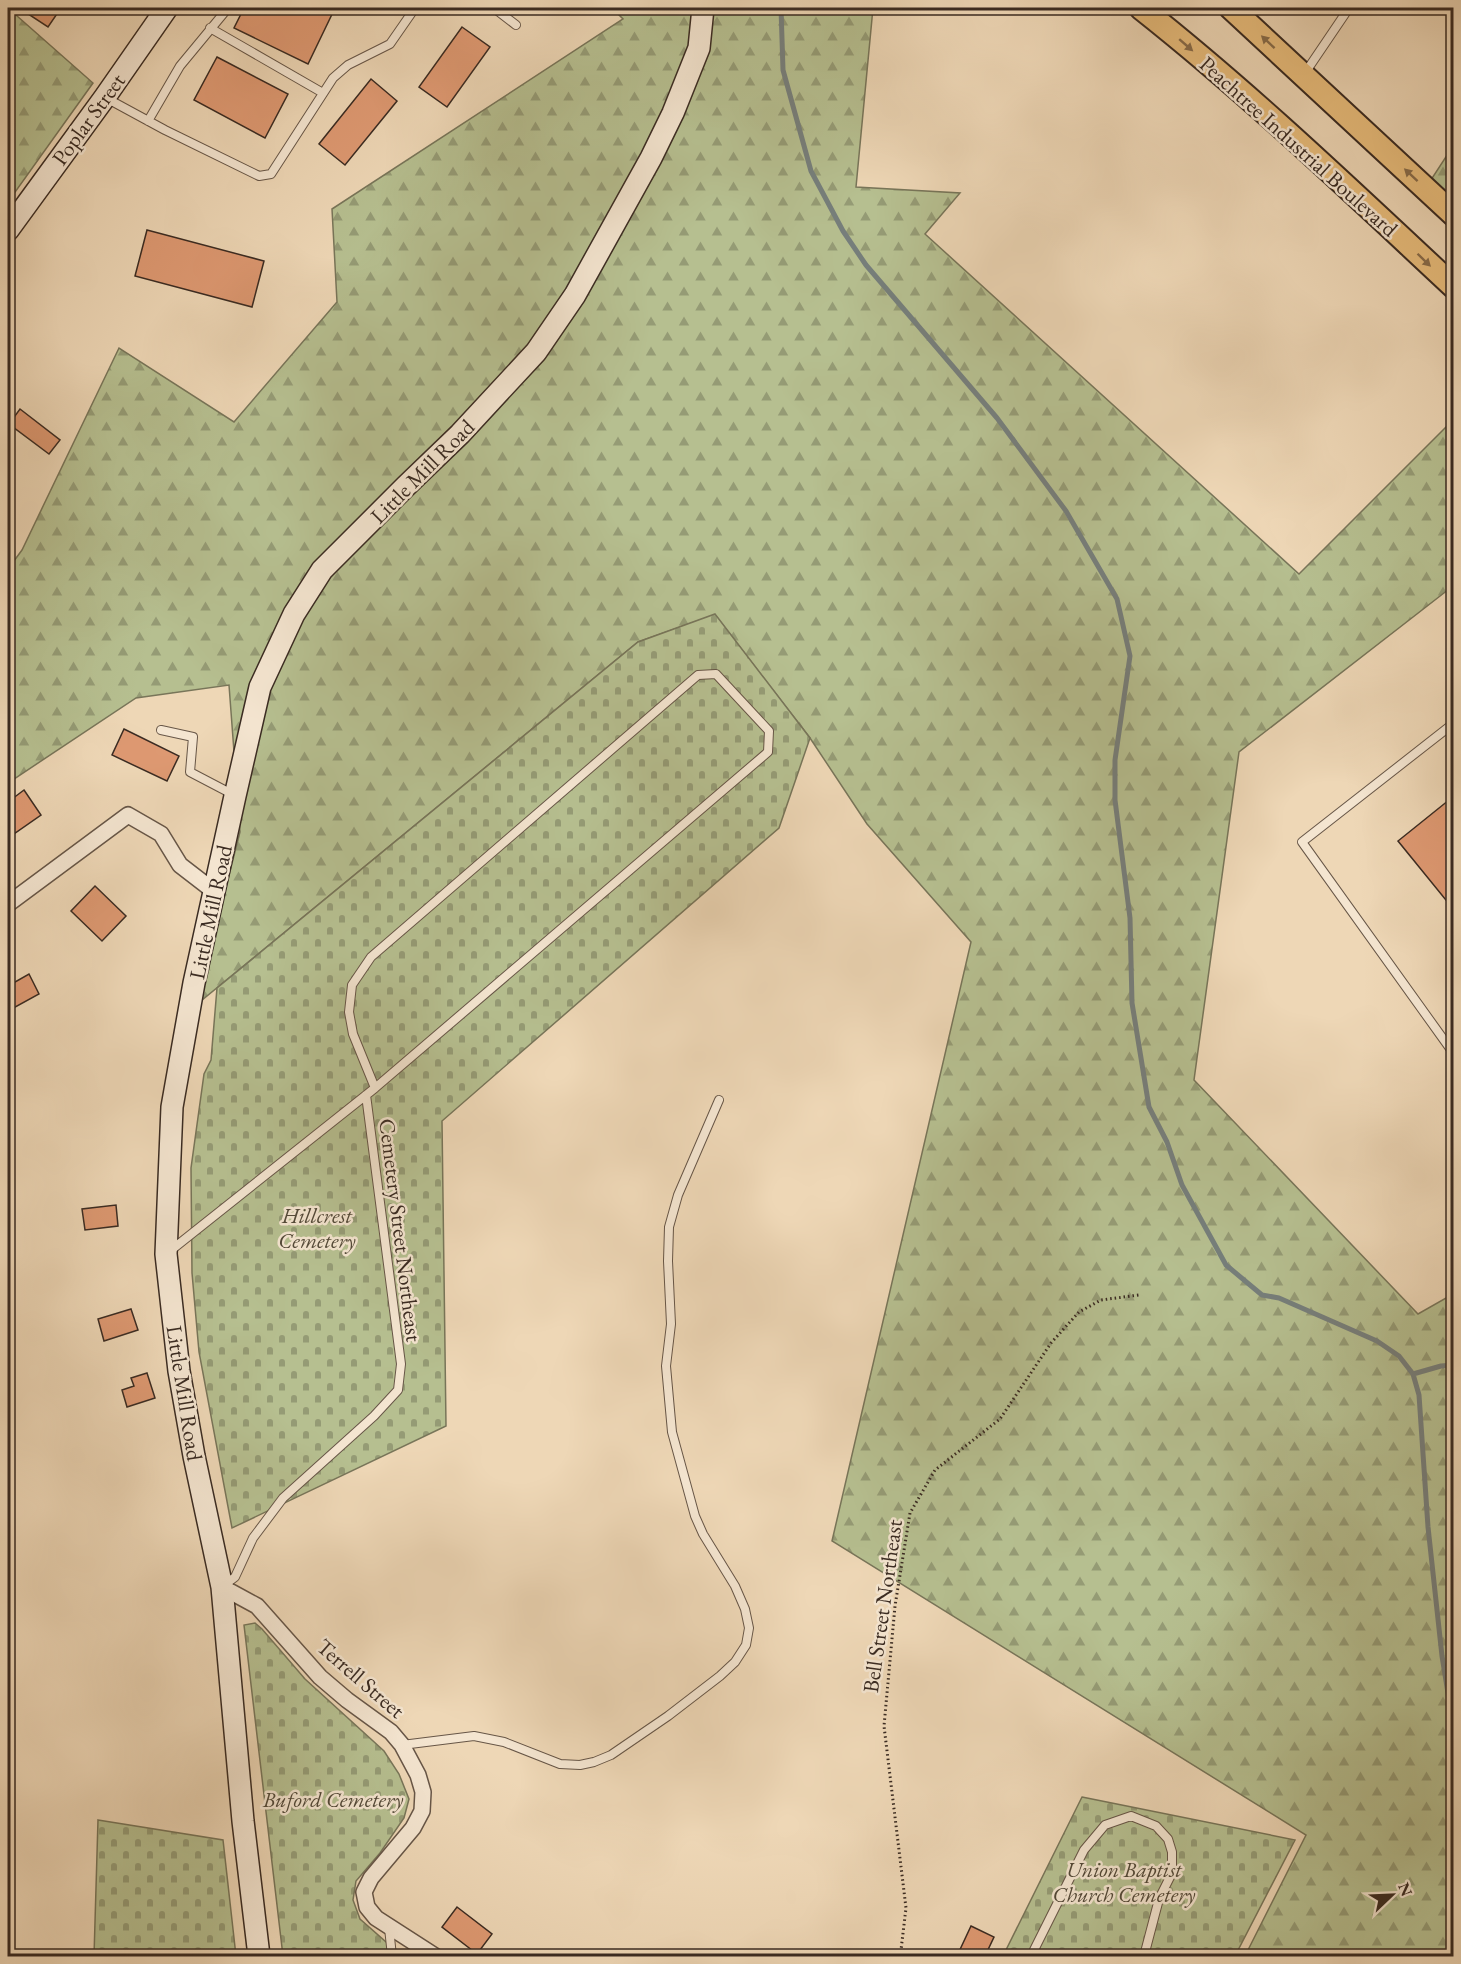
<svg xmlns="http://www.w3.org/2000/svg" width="1461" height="1964" font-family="'EB Garamond',serif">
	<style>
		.forest { fill: url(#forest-firs); stroke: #787559; stroke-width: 1.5 }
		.cemetery { fill: url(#cemetery-stones); stroke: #787559; stroke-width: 1.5 }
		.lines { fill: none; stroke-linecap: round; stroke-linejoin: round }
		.stream { stroke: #767f7c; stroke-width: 5 }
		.building { fill: #de9972; stroke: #3a2b22; stroke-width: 1.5 }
		.lane-casing { stroke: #675647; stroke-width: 10 }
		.street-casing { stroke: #675647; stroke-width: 18 }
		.secondary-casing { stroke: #3a2b22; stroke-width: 24 }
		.primary-casing { stroke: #3a2b22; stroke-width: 26 }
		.path { stroke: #3a2b22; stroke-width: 3; stroke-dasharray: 1.5 3; stroke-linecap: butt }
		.lane { stroke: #f4e5d0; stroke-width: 8 }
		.street { stroke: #f4e5d0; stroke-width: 15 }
		.secondary { stroke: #f4e5d0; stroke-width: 21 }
		.primary { stroke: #e7bc7b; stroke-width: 22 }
		.oneway { fill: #886c4a }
		.labels { text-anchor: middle; stroke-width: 5; stroke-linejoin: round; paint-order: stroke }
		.street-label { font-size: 22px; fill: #3a2b22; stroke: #f4e5d0 }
		.park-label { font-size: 22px; font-style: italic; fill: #534938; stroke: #f4e5d0 }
	</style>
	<defs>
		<pattern id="forest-firs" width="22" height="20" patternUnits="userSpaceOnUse" patternTransform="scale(1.5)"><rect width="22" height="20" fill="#b6bf90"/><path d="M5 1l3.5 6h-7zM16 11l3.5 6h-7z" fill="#959b75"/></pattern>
		<pattern id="cemetery-stones" width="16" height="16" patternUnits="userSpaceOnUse" patternTransform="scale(1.5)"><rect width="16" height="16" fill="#b6bf90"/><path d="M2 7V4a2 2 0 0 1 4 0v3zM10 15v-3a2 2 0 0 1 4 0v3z" fill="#959b75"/></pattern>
	</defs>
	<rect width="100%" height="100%" fill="#eed7b6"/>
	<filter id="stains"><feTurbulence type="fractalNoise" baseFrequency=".00333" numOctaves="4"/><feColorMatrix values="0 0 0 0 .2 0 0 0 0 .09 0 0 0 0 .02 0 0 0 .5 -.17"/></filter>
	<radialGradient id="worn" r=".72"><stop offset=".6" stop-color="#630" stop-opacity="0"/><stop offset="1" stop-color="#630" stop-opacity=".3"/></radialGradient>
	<path class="forest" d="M8,8l85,75 -85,119z
		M612,8h261l-17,179 104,6 -35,41 374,340 154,-154v166l-214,166 -45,328 224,234 35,-20v662h-208l61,-121 -474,-294 139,-599 -104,-118 -57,-86 -95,-123 -77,27 -442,363 44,-173 -11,-147 -93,13 -128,85v-214l14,-19 97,-202 115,74 103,-120 -5,-93 291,-190z
		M1453,146v71l-30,-25z"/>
	<path class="cemetery" d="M715,614l95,124 -31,90 -337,293 4,305 -214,102 -33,-176 -7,-79 -1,-105 13,-94 7,-14 6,-72 421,-346z
		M255,1623l7,6 43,50 79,72 15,23 10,25 -5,19 -24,35 -24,28 -3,19 7,19 42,37h-119l-39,-331z
		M1082,1797l213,43 -60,116h-232z
		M98,1820l125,20 13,116h-142z"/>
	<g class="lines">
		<path class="stream" d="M781,8l2,62 28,101 32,60 23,34 131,153 69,93 51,88 13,57 -15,104v40l15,118 2,85 17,104 18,35 15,43 44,80 36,30 17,3 98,43 22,15 14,18 6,21 9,132 14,129 12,74
			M1413,1374l28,-8 13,-1"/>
	</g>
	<path class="building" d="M19,8h42l-13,19z
		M244,8h91l-27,56 -74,-36z
		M462,27l28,20 -43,60 -28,-20z
		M217,57l71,37 -23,44 -71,-38z
		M371,79l26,22 -52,64 -26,-21z
		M147,230l117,31 -12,46 -117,-31z
		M20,409l40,31 -11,14 -40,-30z
		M124,729l55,27 -12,25 -55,-26z
		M24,790l17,25 -33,23v-36z
		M1454,796v114l-56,-69z
		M95,886l31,30 -24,25 -31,-30z
		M29,974l10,20 -31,17v-25z
		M116,1205l2,21 -33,4 -3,-21z
		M131,1309l7,21 -34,11 -6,-22z
		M147,1373l8,25 -28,9 -5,-17 12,-4 -3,-8z
		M457,1907l35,27 -15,20 -35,-27z
		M971,1926l23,11 -9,19h-28z"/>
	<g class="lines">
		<defs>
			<path id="lane" d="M494,8l22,17
				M210,28l113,65
				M1305,73l44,-65
				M106,98l59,32 94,46 12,-2 62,-96 15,-13 42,-21 25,-36
				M148,121l32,-55 48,-58
				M716,674l53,57 -1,21 -393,336 -22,-54 -4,-22 3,-27 19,-28 327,-282z
				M1454,723l-152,119 152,212
				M161,730l32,7 -3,35 44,23
				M170,1251l205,-163
				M223,1586l12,-9 18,-39 30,-40 91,-82 24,-26 3,-26 -35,-269
				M402,1745l72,-9 30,6 56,22 20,1 14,-3 17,-7 57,-39 52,-40 15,-14 11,-17 3,-17 -4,-19 -10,-23 -32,-52 -8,-18 -23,-84 -6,-66 5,-42 -3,-63 1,-34 9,-32 41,-95
				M389,1928l3,28
				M1031,1956l53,-106 21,-25 26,-9 25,10 12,13 4,13v21l-13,26 -15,57"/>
			<path id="street" d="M8,904l120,-89 33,19 19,31 35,27
				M222,1587l35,19 63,71 27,23 44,32 11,13 16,30 5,17 -1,19 -9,17 -42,50 -7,14 3,15 9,11 59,38"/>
			<path id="secondary" d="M8,230l97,-133 62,-89
				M259,1956l-16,-135 -21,-234 -28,-131 -15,-85 -13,-117 6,-147 22,-124 41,-187 25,-109 34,-73 28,-44 84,-84 54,-52 76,-82 39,-57 76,-137 22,-45 26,-65 4,-40"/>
			<path id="primary" d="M1141,8c110,87 211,184 313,279
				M1231,8l223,207"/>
		</defs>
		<use href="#lane" class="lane-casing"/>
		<use href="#street" class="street-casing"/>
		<use href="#secondary" class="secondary-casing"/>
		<use href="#primary" class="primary-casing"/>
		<path class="path" d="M898,1956l3,-6 5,-42 -22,-182 11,-120 15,-93 25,-43 65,-51 51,-76 28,-31 22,-12 38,-5"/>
		<use href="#lane" class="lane"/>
		<use href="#street" class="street"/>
		<use href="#secondary" class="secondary"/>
		<use href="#primary" class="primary"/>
	</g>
	<defs><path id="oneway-solid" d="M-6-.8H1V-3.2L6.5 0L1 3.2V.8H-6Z" transform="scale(1.5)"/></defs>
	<g class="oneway">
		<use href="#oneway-solid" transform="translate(1268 42) rotate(-137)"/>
		<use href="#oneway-solid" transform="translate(1186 45) rotate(41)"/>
		<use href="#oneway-solid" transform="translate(1411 175) rotate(-137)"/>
		<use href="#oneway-solid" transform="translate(1424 260) rotate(44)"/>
	</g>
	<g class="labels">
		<g class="street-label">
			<text transform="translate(88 119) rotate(-54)" y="8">Poplar Street</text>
			<text transform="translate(1299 146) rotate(42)" y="8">Peachtree Industrial Boulevard</text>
			<text transform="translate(422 471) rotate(-45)" y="8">Little Mill Road</text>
			<text transform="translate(210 912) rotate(-78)" y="8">Little Mill Road</text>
			<text transform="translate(401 1230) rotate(83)" y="8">Cemetery Street Northeast</text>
			<text transform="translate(185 1393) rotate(81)" y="8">Little Mill Road</text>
			<text transform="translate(882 1606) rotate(-82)" y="8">Bell Street Northeast</text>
			<text transform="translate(361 1678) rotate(41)" y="8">Terrell Street</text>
		</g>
		<g class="park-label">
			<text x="317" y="1223">Hillcrest<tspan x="317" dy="25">Cemetery</tspan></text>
			<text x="333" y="1807">Buford Cemetery</text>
			<text x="1124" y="1877">Union Baptist<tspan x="1124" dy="25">Church Cemetery</tspan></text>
		</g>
	</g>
	<rect width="1461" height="1964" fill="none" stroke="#eed7b6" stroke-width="30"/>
	<rect x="9" y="9" width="1443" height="1946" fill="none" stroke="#3a2b22" stroke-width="3"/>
	<rect x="15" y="15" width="1431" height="1934" fill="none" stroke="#3a2b22" stroke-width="1.5"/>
	<g transform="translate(1392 1895) rotate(67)" stroke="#f4e5d0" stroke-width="4.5" paint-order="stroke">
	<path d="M0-4.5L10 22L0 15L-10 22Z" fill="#3a2b22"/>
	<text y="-9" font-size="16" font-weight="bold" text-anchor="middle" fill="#3a2b22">N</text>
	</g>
	<rect width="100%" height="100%" filter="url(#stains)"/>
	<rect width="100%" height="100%" fill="url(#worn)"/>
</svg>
